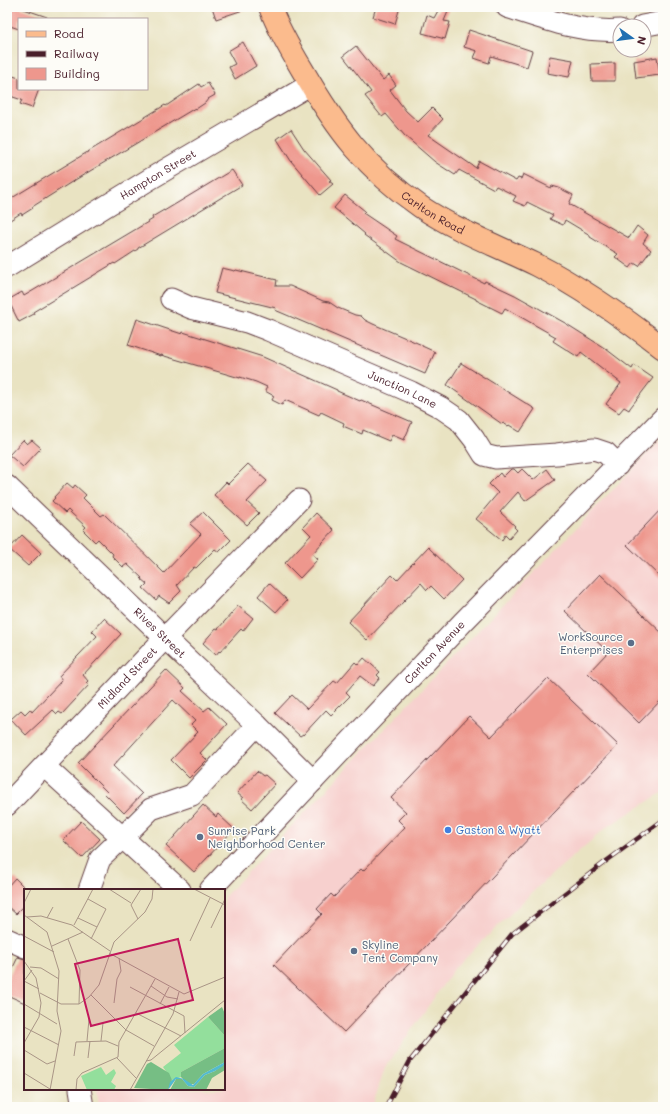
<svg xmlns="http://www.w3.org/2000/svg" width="670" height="1114" font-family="Mali,sans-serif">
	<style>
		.built { fill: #f7d0ce }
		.building { fill: #ee978d }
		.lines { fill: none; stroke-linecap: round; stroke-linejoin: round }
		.minor-casing { stroke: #623c42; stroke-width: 23 }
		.major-casing { stroke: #623c42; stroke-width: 24 }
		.minor { stroke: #fff; stroke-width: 21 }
		.major { stroke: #fbbb8d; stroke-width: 22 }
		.rail-casing { stroke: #4a1f2b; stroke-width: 4.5 }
		.rail { stroke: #fdfcf7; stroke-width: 3; stroke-dasharray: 9; stroke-linecap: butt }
		.service-dot { fill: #5c6f8a; stroke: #fdfcf7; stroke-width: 1.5 }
		.shop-dot { fill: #3f7fe0; stroke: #fdfcf7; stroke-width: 1.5 }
		.labels { text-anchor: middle; stroke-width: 3; stroke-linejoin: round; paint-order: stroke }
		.street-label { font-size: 11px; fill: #4a1f2b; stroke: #fdfcf7 }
		.service-label { font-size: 11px; fill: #4e5e75; stroke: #fdfcf7; text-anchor: start }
		.shop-label { font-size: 11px; fill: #366cbe; stroke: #fdfcf7; text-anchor: start }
		.inset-road { fill: none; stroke: #a99586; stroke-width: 1 }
		.view { fill: #c2185b; fill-opacity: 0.15; stroke: #c2185b; stroke-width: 2 }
		.inset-edge { fill: none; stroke: #4a1f2b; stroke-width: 2 }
	</style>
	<rect width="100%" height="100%" fill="#fdfcf7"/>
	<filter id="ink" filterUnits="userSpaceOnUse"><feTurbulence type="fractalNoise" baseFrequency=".025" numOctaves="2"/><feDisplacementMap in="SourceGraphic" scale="8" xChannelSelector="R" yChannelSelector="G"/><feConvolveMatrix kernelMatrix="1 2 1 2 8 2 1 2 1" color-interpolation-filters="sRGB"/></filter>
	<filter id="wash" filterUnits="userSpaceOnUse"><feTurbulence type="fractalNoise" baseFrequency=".012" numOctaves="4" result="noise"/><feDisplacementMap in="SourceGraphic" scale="16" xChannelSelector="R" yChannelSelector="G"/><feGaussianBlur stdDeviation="0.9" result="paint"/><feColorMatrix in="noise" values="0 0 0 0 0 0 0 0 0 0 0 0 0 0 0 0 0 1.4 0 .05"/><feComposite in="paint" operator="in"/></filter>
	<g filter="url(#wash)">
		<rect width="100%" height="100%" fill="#e9e3c2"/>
		<path class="built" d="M663,437v355l-56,35 -65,56 -88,86 -69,99 -13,39h-273l-2,-18h127v-192z"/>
		<g id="blocks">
			<path class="building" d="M7,7h11l29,10v2h-28v10l-12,-4z
				M212,7h34v2l-30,10z
				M376,7h24l-5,17 -22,-7z
				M440,7h10l-6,14 6,1 -5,17 -23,-6 5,-18 7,3z
				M469,30l63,21 -5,16 -36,-11 -2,7 -15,-5 3,-7 -13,-4z
				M243,42l13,24 -21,13 -6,-12 6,-3 -7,-13z
				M356,46l27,34 6,-5 7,10 -6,5 16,21 12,11 14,-14 11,11 -15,16 48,33 3,-7 37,20 2,-3 3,1 2,-5 28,14 1,-2 7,2 14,7 -4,9 60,34 8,-12 11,9 -5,8 8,7 -12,16 -5,-3 -4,5 -15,-11 3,-3 -28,-17v-2l-25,-15 -2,5 -13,-6 3,-4 -26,-13 -2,4 -12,-5 3,-5 -20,-10 -2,3 -35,-19 -4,5 -20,-13 -30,-26 -19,-22 -4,3 -17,-21 6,-4 -28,-36z
				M550,56l23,4 -4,17 -22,-4z
				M657,57l3,18 -24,3 -2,-17z
				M615,63v18h-23l-1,-17z
				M7,74l12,4v11h20l-7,19 -12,-4 2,-4 -15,-5z
				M208,83l7,12 -7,4 -3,4 -9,6 -1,-1 -125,75 -38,24 1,1 -11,7 -1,-2 -14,9v-21l158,-96 1,1 33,-22 2,3z
				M291,129l13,20 27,31 -2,1 4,3 -13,11 -29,-34 -14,-22z
				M232,170l10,15 -104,63v1l-23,15 -1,-1 -81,49 1,2 -15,8 -11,-22 14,-8 2,4 129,-77 -1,-2 12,-7v1z
				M345,195l20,16 -2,2 34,23 -2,3 89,44 1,-2 30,14 50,28 41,26 26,20 2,-4 19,13 -23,30 -1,2 -5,-3 -5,6 -13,-9 15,-21 -40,-31 -3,5 -25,-16 3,-4 -51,-29 -3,5 -26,-13v-1l-75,-37 -37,-27 1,-1 -31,-26z
				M222,268l13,3 1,-1 41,10 -1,6h14l33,15 6,1 9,6 17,7 6,1 4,4 8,4 49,21v1l13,6 -10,22 -150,-64 1,-2 -61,-15z
				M137,319l45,15 1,-2 80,25 74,33v1l23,10 1,-1 51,22 -8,18 -12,-5 -3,6 -26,-11 -1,4 -19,-8 1,-3 -23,-11 -2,3 -34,-15 -3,5 -10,-5 2,-4 -9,-5 2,-4 -11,-5 -16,-5v1l-79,-23v1l-33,-11z
				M461,363l74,46 -15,23 -11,-7 -1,1 -5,-3 -1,1 -55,-39z
				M23,440l4,4 5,-4 9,8 -18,19 -14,-12z
				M248,464l19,17 -20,21 12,11 -12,12 -33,-30 12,-13 2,2z
				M511,469h3l4,4 4,-4 11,11 14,-11 8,11 -30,21 -7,-9 -18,20 15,14 -1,1 3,3 -8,9 -4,-4 -3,5 -26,-21 22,-26 -9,-9 11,-11 3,4z
				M67,483l6,5 2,-3 11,10 -3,3 18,18 3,-2 60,59 37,-39 -11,-10 13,-12 28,28 -12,12 -4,-3 -19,19 -2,-1 -17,18 4,6 -12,12 -10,-7 -3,4 -13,-12 4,-4 -6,-5 1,-1 -15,-14 -4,3 -11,-11 1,-2 -15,-15 -3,3 -12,-12 3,-3 -16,-15 -2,-2 -3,3 -13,-12 3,-3 -1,-1z
				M663,507v73l-36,-35z
				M316,513l18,17 -22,24 6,5 -18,19 -15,-15 26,-28 -8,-8z
				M22,535l19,18 -13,13 -19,-17z
				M428,547l34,33 -18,19 -13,-13 -4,4 -6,-7 -54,57 -19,-18 44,-47 5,5z
				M600,574l63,60v64l-24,25 -51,-50 20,-21 -43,-41z
				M269,583l18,17 -11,12 -18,-16z
				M238,606l15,12 -10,13 -2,-2 -21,23 -1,-1 -3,4 -13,-12 13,-15 2,1z
				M104,618l17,16 -38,41 5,6 -2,2 3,2 -27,29 -3,-2 -2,2 -4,-4 -27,25 -15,-16 10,-9 4,4 5,-5 2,3 30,-32 -3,-4 38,-40 -5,-5z
				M364,658l16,14 -3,3 3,3 -7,8 -13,-10 -14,16 4,4 -19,19 -5,-5 -23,25v-1l-3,2 -25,-23 17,-18 15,14 27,-28 3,2 18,-21 3,3z
				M166,670l19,18 -3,3 22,20 5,-4 18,17 -27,29 7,7 -18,18 -18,-18 27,-28 -7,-7 4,-4 -22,-21 -60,66 29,28 -18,19 -19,-19 2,-2 -29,-29z
				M548,678l70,67 -274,287 -70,-67 48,-51 -5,-5 14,-15 3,3 27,-28 2,2 42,-44 -7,-7 8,-8 -15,-14 78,-82 22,21z
				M257,771l6,5 2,-1 10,9 -23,25 -11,-10 2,-1 -6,-5z
				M203,805l13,12 2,-3 16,15 -40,43 -28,-26z
				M81,821l19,18 -18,19 -19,-18z
				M15,878l10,10v17l-9,9 -9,-8v-19z
				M18,957l7,2v44l-18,-8v-15z"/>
		</g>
	</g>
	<g filter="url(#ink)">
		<use href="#blocks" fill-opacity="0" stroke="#623c42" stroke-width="1"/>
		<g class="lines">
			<defs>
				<g id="minor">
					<path d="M507,7c37,12 74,26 113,23"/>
					<path d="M642,26l21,-4"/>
					<path id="s1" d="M7,267l143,-88 161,-95"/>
					<path id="s2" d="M171,299l20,9 56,14 21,8 143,62 29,15 19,13 15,19 10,16 12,3 61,-4 37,-5 12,4 12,12"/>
					<path id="s3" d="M7,486l158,152 92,87 56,56"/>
					<path d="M44,766l136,124"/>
					<path id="s4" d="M7,805l158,-167 134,-138"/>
					<path d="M89,890l11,-31 23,-22 28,-28 41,-14 65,-70"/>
					<path id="s5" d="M210,890l253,-268 200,-204"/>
					<path d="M7,939l18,8"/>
					<path d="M80,1089l3,18"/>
				</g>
				<g id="major">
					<path id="s6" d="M270,7c8,22 21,44 33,64 33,57 63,98 118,136 36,24 77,39 116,58 45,23 86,52 126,83"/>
				</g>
			</defs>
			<use href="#minor" class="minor-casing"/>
			<use href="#major" class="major-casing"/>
			<use href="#minor" class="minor"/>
			<use href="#major" class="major"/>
			<defs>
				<path id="rail" d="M386,1107l24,-46 102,-127 93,-72 58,-42"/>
			</defs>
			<use href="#rail" class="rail-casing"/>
			<use href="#rail" class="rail"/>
		</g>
	</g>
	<g class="service-dot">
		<circle cx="631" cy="643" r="4"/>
		<circle cx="200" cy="837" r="4"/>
		<circle cx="354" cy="951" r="4"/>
	</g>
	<circle class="shop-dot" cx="448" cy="830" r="4"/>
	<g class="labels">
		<g class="street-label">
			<text dy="4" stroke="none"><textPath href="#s1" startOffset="177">Hampton Street</textPath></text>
			<text dy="4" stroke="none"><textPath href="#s6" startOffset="267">Carlton Road</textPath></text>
			<text dy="4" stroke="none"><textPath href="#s2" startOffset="249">Junction Lane</textPath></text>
			<text dy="4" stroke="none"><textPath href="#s3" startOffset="212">Rives Street</textPath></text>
			<text dy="4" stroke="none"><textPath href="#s5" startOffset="327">Carlton Avenue</textPath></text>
			<text dy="4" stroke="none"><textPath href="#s4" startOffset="175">Midland Street</textPath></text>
		</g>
		<g class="service-label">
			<text x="623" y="641" text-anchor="end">WorkSource<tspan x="623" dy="13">Enterprises</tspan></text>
			<text x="208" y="835">Sunrise Park<tspan x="208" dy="13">Neighborhood Center</tspan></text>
			<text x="362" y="949">Skyline<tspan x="362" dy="13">Tent Company</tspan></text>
		</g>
		<g class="shop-label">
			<text x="456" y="834">Gaston &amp; Wyatt</text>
		</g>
	</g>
	<g transform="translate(24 889)">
		<rect width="201" height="201" fill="#e9e3c2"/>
		<path d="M184,128l17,19v12l-44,24v5l-9,3 -9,-13 18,-14 -7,-8zM77,178l5,8 8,-6 2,4 -5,9 5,4 -2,4h-27l-6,-14z" fill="#93df9c"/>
		<path d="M198,118l3,7v22l-17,-19zM201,159v14l-22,12 -9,10h-6l-7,-7v-5zM127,173l18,11 3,7 -4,10 -34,-2 13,-24zM201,174v7l-13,8 -6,12h-36l6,-11h6l6,7 6,1 11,-12 10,-4z" fill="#76be84"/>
		<path d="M201,173l-2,4 -8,5 -10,4 -11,12 -6,-1 -6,-7h-6l-8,11 2,-8 6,-5 8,2 9,6 10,-11z" fill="#52bbd0"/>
		<path class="inset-road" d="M85,0l22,14M170,0l31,16M64,10l18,10 -15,30M0,14l7,-14M0,26l23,17 12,39 -2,40 4,20 -11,59M3,28l14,-1 31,9 38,26M23,29l6,-11M54,29l19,9M114,30l-7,-14 10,-16M50,36l19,-36M187,39l14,-29M0,47l30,16M44,50l12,31 -1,34M166,52l20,-43M28,57l31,-14M85,64l75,41 41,-17M0,72l12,17 5,25 -2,14 -15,26M6,78l11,1 18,11M8,81l-8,11 15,8M127,97l16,11 11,2M106,98l54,29 1,17M16,104l21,11h18l10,-7 10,-12 15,-43 31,-30 7,-13 1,-10M67,106l35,35 28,16M90,114l3,-24 4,-8 -2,-13M0,115l33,20M136,115l9,-17M112,124l45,23M0,138l35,18M63,152l2,-22M77,152l2,-18M0,161l23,14 8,-3M50,167l2,-14 30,-1 12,5M64,169l2,-17M93,169l19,20M122,172l5,-1 74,-60M0,184l26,16M52,201l1,-11 5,-6 36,-16 1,-15 36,-63M106,201l43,-76 6,-22"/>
		<path class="view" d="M154,50l15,61 -102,26 -16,-62z"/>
		<rect width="201" height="201" class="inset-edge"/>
	</g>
	<rect width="670" height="1114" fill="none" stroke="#fdfcf7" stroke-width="24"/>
	<rect x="18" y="18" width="130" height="72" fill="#fdfcf7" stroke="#b5a4a5"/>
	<rect x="26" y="31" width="20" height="6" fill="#fbbb8d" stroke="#b5a4a5"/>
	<text x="54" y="38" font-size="12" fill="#4a1f2b">Road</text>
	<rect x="26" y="51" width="20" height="6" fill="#4a1f2b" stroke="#b5a4a5"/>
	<text x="54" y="58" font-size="12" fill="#4a1f2b">Railway</text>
	<rect x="26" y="68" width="20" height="12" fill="#ee978d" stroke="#b5a4a5"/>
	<text x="54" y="78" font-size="12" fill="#4a1f2b">Building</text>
	<g transform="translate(632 38) rotate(104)"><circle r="19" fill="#fdfcf7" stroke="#b5a4a5"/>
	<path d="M0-3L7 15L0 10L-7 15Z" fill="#1f6fb2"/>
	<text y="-6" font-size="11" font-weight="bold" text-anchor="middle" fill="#4a1f2b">N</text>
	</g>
</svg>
